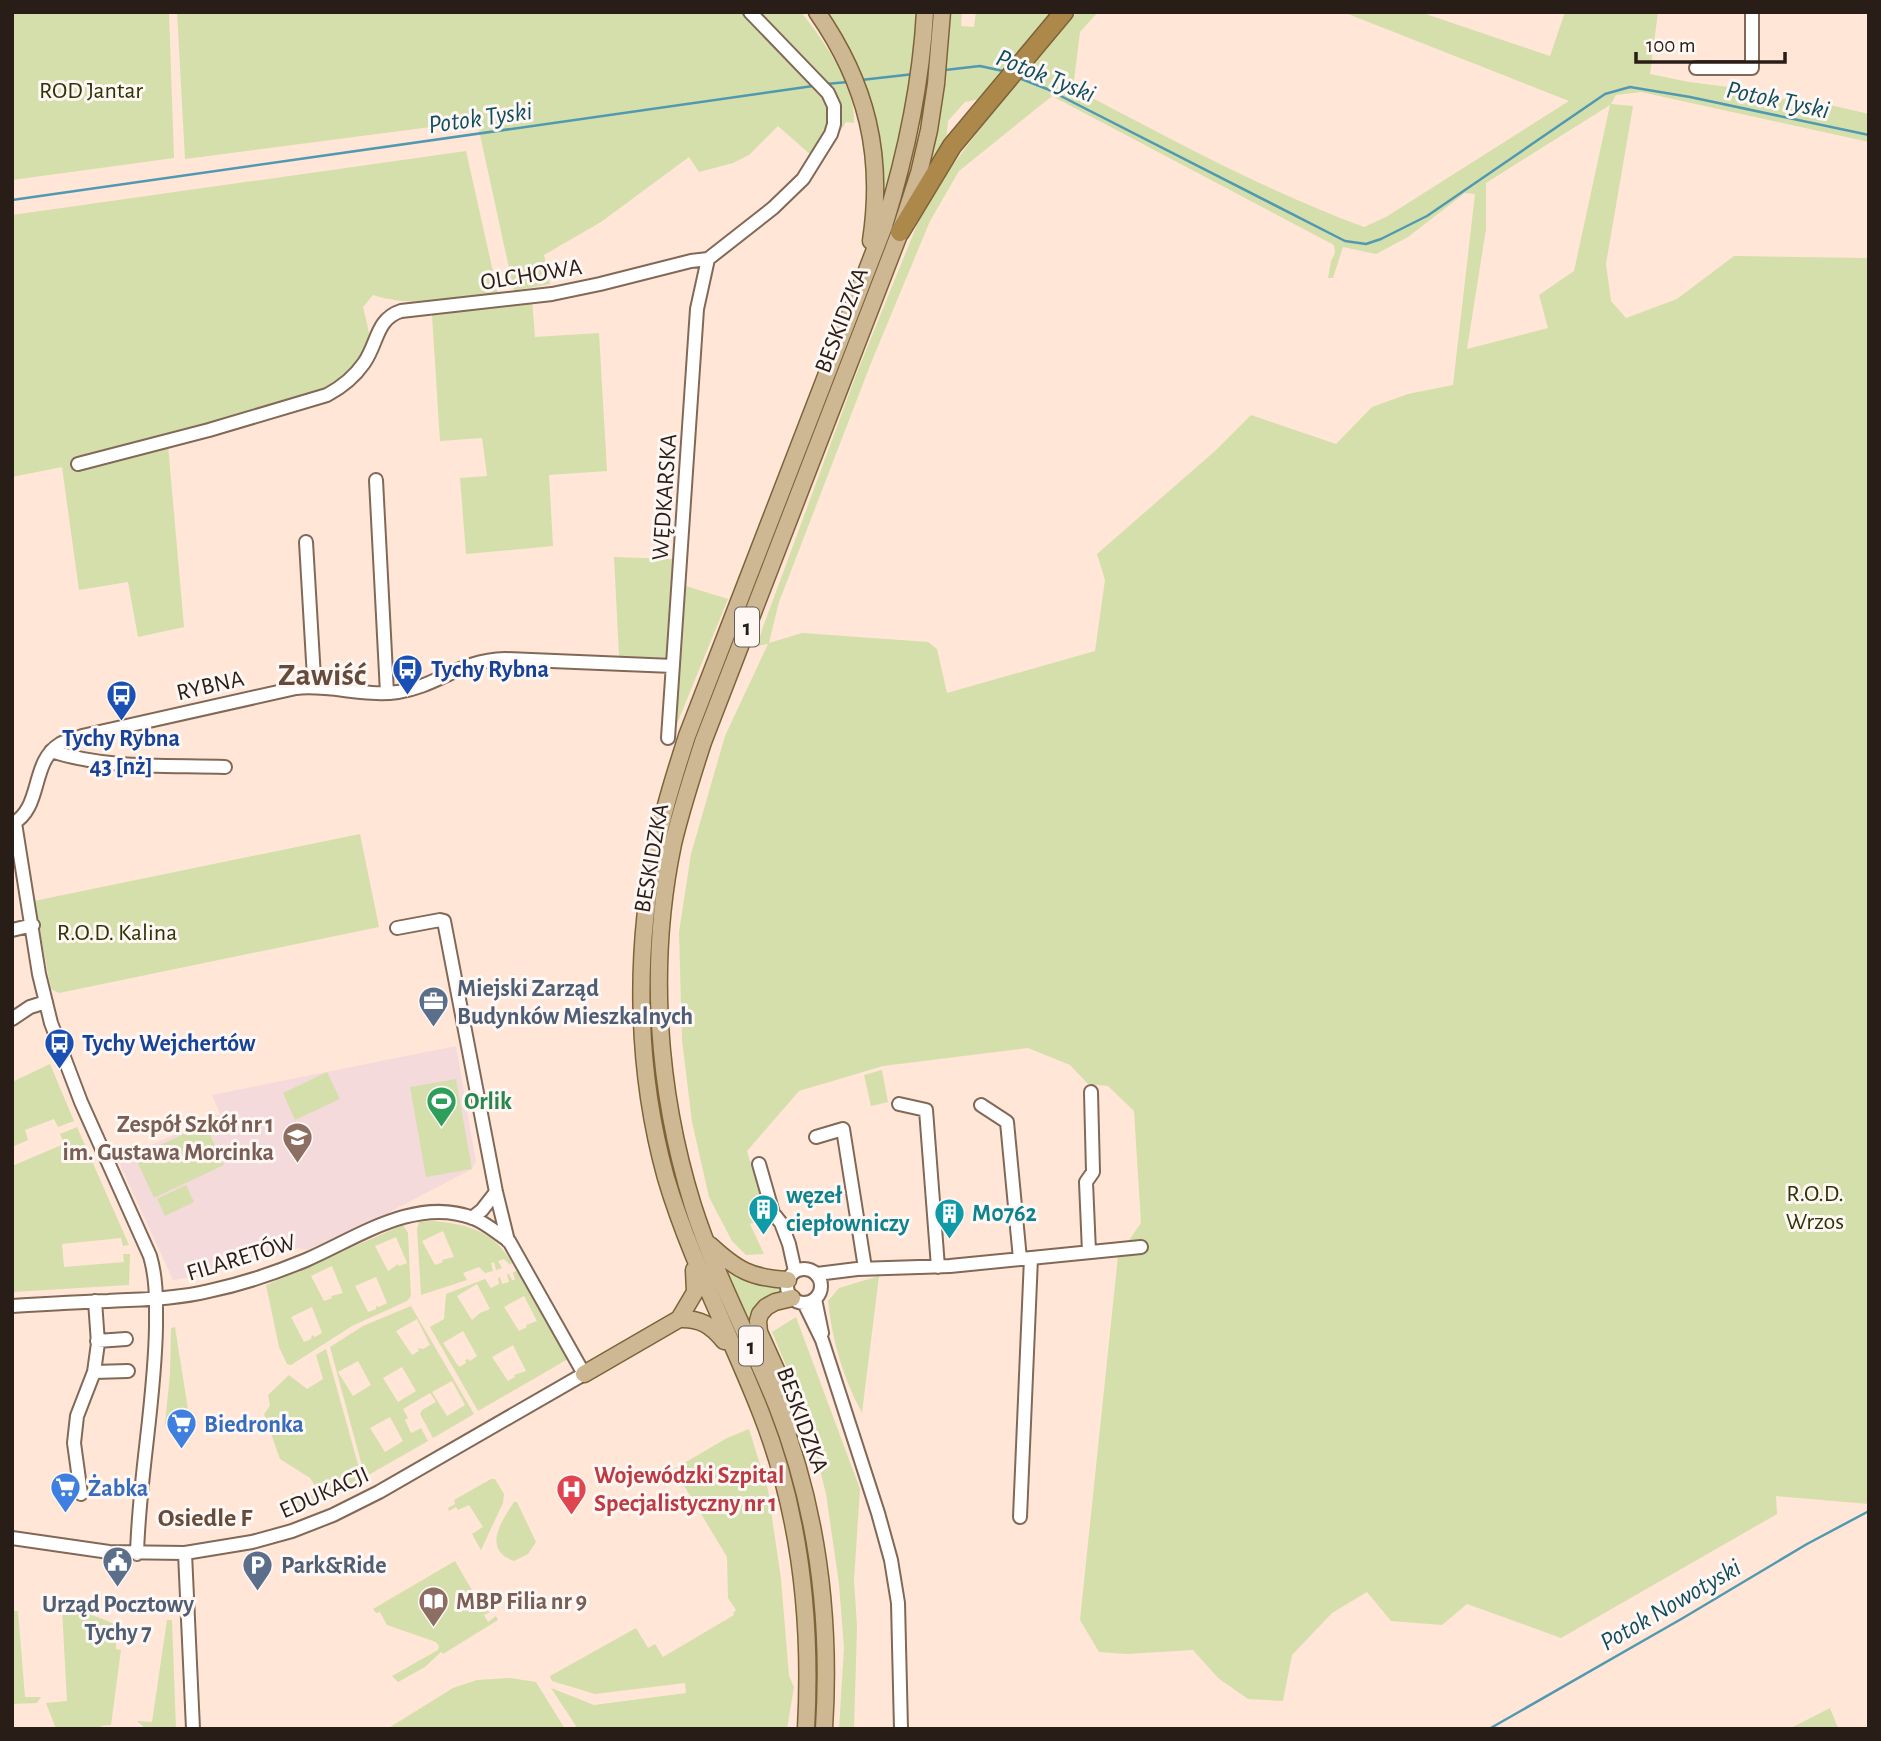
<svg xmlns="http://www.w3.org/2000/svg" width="1881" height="1741" font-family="'Alegreya Sans',sans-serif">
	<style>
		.education { fill: #f5dadb }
		.green { fill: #d4dfac; fill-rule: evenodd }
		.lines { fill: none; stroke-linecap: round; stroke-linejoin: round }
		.stream { stroke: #5099b1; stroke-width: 2.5 }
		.minor-casing { stroke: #826857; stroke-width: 16 }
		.major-casing { stroke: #7e6339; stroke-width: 19 }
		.highway-casing { stroke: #7e6339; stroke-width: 21 }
		.minor { stroke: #fff; stroke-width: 12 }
		.major { stroke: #cdb893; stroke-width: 16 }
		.highway { stroke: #ac884b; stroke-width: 18 }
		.labels { text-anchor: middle; stroke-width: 6; stroke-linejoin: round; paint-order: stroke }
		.shield { fill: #fef7f4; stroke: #685e59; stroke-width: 2 }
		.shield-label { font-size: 23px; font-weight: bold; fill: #281d17 }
		.park-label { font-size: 24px; fill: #2d3405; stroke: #fef7f4 }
		.street-label { font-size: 24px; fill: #281d17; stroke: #fef7f4 }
		.transit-label { font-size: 24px; font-weight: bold; fill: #164399; stroke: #fef7f4; text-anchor: start }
		.service-label { font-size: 24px; font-weight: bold; fill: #4e5e75; stroke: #fef7f4; text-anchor: start }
		.leisure-label { font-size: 24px; font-weight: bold; fill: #27864d; stroke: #fef7f4; text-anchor: start }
		.education-label { font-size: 24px; font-weight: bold; fill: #785e54; stroke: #fef7f4; text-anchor: end }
		.culture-label { font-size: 24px; font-weight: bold; fill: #0d838f; stroke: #fef7f4; text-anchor: start }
		.shop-label { font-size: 24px; font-weight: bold; fill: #366cbe; stroke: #fef7f4; text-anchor: start }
		.health-label { font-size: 24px; font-weight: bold; fill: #be3a42; stroke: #fef7f4; text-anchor: start }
		.water-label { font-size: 26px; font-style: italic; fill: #0f4e60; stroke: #fef7f4 }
		.neighbourhood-label { font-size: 26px; font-weight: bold; fill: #644b3b; stroke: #fef7f4 }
		.district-label { font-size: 32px; font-weight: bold; fill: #644b3b; stroke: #fef7f4 }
	</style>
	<rect width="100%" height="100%" fill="#ffe6d7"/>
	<path class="education" d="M456,1046l20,116 -4,7 -94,49 -71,32 -10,-2 -83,25 -41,7 -55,-120 102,-46 -8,-19z"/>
	<path class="green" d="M12,12h157l5,146 -162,22z
		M177,12h624c22,28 55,73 53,111l-8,-1 -26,41 -42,-37 -29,29 -16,8 -34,9 -10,-15 -88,65 -57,33 6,29 -36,7 -37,-170 -292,38z
		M823,12h95c-3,59 -12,117 -28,173l-9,2 -3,-52z
		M950,12h12l-1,14 13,1 2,-15h85l-76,86 -20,4 -17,19 -2,22 -16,27 -5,2 20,-96z
		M1077,12h21l-18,20 -7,56c95,49 190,102 291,139l22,-10 183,-116 -226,-89h77l130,44 15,-44h93l-8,62 39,8 56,7 4,12 51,-3 69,16v28l-228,-50 -25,3 -5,9 22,2 -27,158 5,37 15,17 51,-19 57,-43 135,2v1246l-93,-8 1,18 -216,124 -94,-34 -25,21 -51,-4 -24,-29 -35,21 -40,42 -9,46 -35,-2 -30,-21 -25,-28 -67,4 -27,-2 -19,-32 38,-364 23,-33 -7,-112 -26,-25 -20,-2 -18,-19 -42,-17 -145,18 -84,25 -52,60 19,66 -16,7 14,30 -18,1 -14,-14 -23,-44 -17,-75 -10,-82 -3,-108 12,-78 34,-118 43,-92 -11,2 6,-19 93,-252 65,-160 15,-27 48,-65zM1052,96l282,149 1,8 -4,8 -3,17h5l10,-31 33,7 32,-17 57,-44 10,1 -22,191 -45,9 -36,13 -36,37 -85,-29 -36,36 -118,103 8,26 -10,71 -148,42 -10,-44 -9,-7 -126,-9 -33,10 10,-41 92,-239 59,-142 29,-50zM1610,105l-36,166 -35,24 9,33 -81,21 19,-120v-46z
		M466,151l32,143c-42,5 -84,14 -125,1l-10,12c2,10 7,24 6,33 -3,20 -25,36 -40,47l-161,58 16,182 -46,10 -10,-55 -49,8 -17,-123 -50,10v-262z
		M532,300l3,37 64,-4 8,138 -58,4 4,71 -87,8 -6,-76 27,-2 -5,-38 -42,3 -8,-126z
		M614,557l59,2 -6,99 -48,-2z
		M686,586l42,13 -52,127z
		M360,834l19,93 -320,66 -8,-4 -17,-88z
		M50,1064l24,57 -16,6 -4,-8 -29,11 3,10 -16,7v-65z
		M882,1070l6,32 -17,4 -7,-31z
		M327,1072l13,27 -45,21 -12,-27z
		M456,1079l16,90 -46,8 -16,-90z
		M205,1124l19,41 -70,33 -19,-41z
		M77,1127l52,118 -6,1 -2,-8 -59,6 2,23 60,-5 -1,-8h7l-1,31 -117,7v-126l52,-22 -4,-10z
		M186,1185l8,17 -29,14 -8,-17z
		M431,1221c36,3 62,9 81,42l-2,2 -6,-6 -6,2 4,7 -6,2 -2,-8 -3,1 2,8 -8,2 -6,-6 -16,6 4,7 -46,15 -4,-66 2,-7zM443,1231l11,26 -12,3 1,2 -8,3 -13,-24z
		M403,1225l5,8 3,63 -4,5 -55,25 -61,39 -4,-1 -8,-17 -13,-62zM396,1237l11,26 -8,3 -1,-2 -10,7 -13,-25zM332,1266l11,27 -12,3 1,2 -8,3 -13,-25zM376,1277l11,26 -8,4 -3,-1v3l-8,3 -13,-26zM312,1307l10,26 -7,4 -3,-2 -1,4 -7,3 -13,-25z
		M723,1266l60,18 1,10 -31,39z
		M517,1271l51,88 -90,52 -48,-84 14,-8 2,-25 39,-15 6,9 8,-4 -1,-6 2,-1 2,7 7,-2 -2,-8h2l3,6h3l-2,-8zM477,1284l13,25 -10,4 -8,7 -15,-24zM524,1296l13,25 -11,4 1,2 -8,4 -15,-24zM463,1331l14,25 -7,5 -2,-2 -3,1 1,3 -7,4 -16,-24zM513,1345l13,26 -12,4 1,2 -7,4 -16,-24z
		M879,1276l-17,137c-19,-35 -30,-73 -34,-112l11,-13z
		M411,1306l63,108 -41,24 -13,-24 2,-4 14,-8 -6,-9 -27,16 5,9 -3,2 6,13 10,-5 7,13 -63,36 -35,-130 33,-21zM417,1319l13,26 -7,4 -5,-1 1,3 -7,4 -16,-24zM358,1361l13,24 -18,11 -15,-24zM402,1367l14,24 -18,11 -15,-24zM452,1381l13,24 -18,11 -15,-24zM390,1417l13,24 -18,11 -15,-24z
		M796,1317l64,172 -6,92 3,45 -3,103h-15l5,-81 -5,-64 -13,-90 -20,-81 -34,-81z
		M175,1327l15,95 -25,2 5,-50 1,-46z
		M326,1349l36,130 -38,18 -35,13 -2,-9 7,-3 -2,-5 18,4 8,-7 -8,-12 -30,-19 -16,-45 6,-8 -2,-11 21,-20 18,14 16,-10 -7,-24z
		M749,1429l19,61 13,89 8,97 5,11 -7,42h-214l3,-3 -25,-38 43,17 92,-12 -1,-10 -90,11 -43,-13 -2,-5 86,-48 12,20 7,-4 8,13 71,-42 -1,-2 3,-3 -8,-12 -1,-41 -53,-88 53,-31z
		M491,1479h4l9,15 -1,9 -22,47 -9,-16 11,-7 -14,-22 -11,5 -2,-3 -7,4 -1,-3 7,-4 -1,-4z
		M514,1502h3l19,40 -8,12 -14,7c-32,-12 -13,-39 0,-59z
		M455,1561l29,50 4,-2 2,3 -6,3 4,7 8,-6 2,4 -55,34 -2,-2 -16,15 -27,15 -6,-6 46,-26 1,-4 -3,-4 -49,-17 -7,-13 -4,1 -3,-4z
		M62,1609c17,1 60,13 68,28l-14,-1v13l5,1 -10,75 -10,1 -1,3h-44l-10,-26 21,-2z
		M12,1611h6l7,86h16l-4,6 -25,1z
		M167,1620h5l4,109h-30l-9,-8 15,1z
		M510,1678l26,4 29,47h-178l66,-41 24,-8z
		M1830,1708l8,20 3,1h-52z"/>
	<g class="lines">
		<path class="stream" d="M945,70l35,-4 23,5
			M1019,78l28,11 298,152 21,3 15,-5 46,-23 178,-122 25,-7 60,10 179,38
			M861,80l53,-6
			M826,84l22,-2
			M12,200l801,-114
			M1489,1729l194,-111 124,-74 62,-33"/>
		<defs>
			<path id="minor" d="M1696,68h56v-56
				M78,464l131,-34 118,-35c15,-8 28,-19 37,-32 14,-20 12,-44 37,-52l151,-17 48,-10 91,-23 17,-2 65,-51 30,-29 28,-45 3,-10v-18l-6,-13 -78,-81
				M376,480l11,213
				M306,542l8,136 -2,8
				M668,738l29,-429 11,-50
				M51,751c55,18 116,14 174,16
				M15,823l24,151 12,49 30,79 69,154c7,24 6,46 6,70 -1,76 -17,151 -19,228
				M12,824c31,-16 18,-62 48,-80 6,-4 15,-5 22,-8l214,-48c34,-4 68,9 102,4 40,-6 62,-32 107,-33l168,7
				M397,928l43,-8 4,1 52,271 12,49
				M12,930l21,-5
				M12,1019l18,-12 16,-5
				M899,1104l27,6 12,157
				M981,1105l26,17 13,137
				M816,1137l27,-8 22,139
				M759,1164l14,49 8,10 8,21 6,27
				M472,1218l10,-8 14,-18
				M1089,1252l-3,-70 7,-10 -2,-80
				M787 1286a17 17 0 1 1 34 0a17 17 0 1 1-34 0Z
				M817,1274l40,-5 93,-3 191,-19
				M815,1299l7,34
				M804,1303l18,37 56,173 13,47 7,43 3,126
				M12,1306c32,-2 64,-4 96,-5 35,-2 68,-2 101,-10 33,-7 66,-18 97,-31 51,-22 109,-64 167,-42 13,5 24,15 36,23l75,133 -205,118 -46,23 -41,16 -40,11 -67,11 -76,-1 -97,-14
				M97,1341l29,-2
				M94,1372l34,-1
				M81,1494l-7,-51 3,-27 17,-44 4,-29 -3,-42
				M1020,1517l11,-259
				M185,1553l8,176"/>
			<path id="major" d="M817,12c50,72 67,143 54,229
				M710,1245c27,25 41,33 78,35
				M792,1298l-17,4 -9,5 -6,7 -2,7 1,11 19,42 15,52
				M679,1319c21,-1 32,6 45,22
				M584,1374l95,-55 16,-27 -1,-22
				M806,1729c6,-109 -5,-214 -45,-316 -31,-79 -71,-154 -95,-235 -30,-108 -32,-226 -9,-335 7,-37 19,-72 30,-107l197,-510c22,-71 37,-140 41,-214
				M824,1729c7,-111 -6,-219 -47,-323 -27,-67 -62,-131 -84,-200 -36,-116 -45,-243 -20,-362 8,-34 19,-68 30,-102l197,-510 19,-59 10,-43 7,-46 6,-72"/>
			<path id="highway" d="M900,232l52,-86 112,-134"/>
		</defs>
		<use href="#minor" class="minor-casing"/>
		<use href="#major" class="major-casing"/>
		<use href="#highway" class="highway-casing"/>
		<use href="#minor" class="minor"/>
		<use href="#major" class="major"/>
		<use href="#highway" class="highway"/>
	</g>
	<defs>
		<symbol id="bus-pin" viewBox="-11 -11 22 30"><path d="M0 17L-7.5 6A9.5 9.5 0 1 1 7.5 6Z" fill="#1a4fb4" stroke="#fef7f4"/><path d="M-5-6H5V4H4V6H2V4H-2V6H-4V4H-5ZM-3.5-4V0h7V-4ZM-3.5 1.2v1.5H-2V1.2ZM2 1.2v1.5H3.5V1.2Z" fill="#fff"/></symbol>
		<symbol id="office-pin" viewBox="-11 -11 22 30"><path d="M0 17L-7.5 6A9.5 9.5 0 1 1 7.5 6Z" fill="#5c6f8a" stroke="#fef7f4"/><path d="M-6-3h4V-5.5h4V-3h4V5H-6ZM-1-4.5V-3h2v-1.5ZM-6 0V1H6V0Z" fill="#fff"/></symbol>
		<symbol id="stadium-pin" viewBox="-11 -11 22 30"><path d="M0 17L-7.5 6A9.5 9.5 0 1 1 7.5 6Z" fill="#2e9e5b" stroke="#fef7f4"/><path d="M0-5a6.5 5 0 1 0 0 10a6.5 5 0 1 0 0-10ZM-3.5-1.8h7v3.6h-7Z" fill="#fff"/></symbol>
		<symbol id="school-pin" viewBox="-11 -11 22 30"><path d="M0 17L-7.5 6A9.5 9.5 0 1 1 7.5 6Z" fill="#8d6e63" stroke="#fef7f4"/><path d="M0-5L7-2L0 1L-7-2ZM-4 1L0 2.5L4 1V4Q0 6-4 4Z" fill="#fff"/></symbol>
		<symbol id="building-pin" viewBox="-11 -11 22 30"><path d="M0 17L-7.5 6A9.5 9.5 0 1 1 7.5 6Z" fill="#0f9aa8" stroke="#fef7f4"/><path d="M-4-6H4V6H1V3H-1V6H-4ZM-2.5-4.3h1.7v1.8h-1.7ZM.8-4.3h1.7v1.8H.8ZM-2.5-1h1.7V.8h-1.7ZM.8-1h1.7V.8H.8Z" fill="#fff"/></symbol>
		<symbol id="supermarket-pin" viewBox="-11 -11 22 30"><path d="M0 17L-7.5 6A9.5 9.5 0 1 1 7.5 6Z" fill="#3f7fe0" stroke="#fef7f4"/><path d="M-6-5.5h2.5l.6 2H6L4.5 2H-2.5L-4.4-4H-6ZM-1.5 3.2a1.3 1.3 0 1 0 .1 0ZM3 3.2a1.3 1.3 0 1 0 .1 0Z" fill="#fff"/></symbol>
		<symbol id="hospital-pin" viewBox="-11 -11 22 30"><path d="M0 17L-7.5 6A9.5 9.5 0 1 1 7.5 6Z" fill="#e0444e" stroke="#fef7f4"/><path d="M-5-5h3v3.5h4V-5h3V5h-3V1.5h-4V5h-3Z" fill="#fff"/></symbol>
		<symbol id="civic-pin" viewBox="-11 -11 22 30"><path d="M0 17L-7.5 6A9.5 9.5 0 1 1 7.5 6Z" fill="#5c6f8a" stroke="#fef7f4"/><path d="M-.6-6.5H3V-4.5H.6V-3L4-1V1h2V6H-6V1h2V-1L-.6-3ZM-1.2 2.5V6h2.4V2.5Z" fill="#fff"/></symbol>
		<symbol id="parking-pin" viewBox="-11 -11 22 30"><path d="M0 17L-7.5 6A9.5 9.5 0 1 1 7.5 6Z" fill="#5c6f8a" stroke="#fef7f4"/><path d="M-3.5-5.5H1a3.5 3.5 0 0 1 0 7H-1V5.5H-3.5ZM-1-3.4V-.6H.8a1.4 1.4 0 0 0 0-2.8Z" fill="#fff"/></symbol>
		<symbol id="library-pin" viewBox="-11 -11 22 30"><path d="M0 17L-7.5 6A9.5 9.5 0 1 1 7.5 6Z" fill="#8d6e63" stroke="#fef7f4"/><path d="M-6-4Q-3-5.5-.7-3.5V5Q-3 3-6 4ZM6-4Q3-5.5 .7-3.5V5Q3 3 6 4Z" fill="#fff"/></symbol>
	</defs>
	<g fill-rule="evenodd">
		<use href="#bus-pin" x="390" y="652" width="35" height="47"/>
		<use href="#bus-pin" x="104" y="678" width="35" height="47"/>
		<use href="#office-pin" x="416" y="984" width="35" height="47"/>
		<use href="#bus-pin" x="42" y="1026" width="35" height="47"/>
		<use href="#stadium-pin" x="424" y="1084" width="35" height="47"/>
		<use href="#school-pin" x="280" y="1120" width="35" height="47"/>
		<use href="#building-pin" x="746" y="1192" width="35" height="47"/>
		<use href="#building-pin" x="932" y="1196" width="35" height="47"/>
		<use href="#supermarket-pin" x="164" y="1406" width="35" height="47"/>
		<use href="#supermarket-pin" x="48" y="1470" width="35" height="47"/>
		<use href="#hospital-pin" x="554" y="1472" width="35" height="47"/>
		<use href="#civic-pin" x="100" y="1544" width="35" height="47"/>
		<use href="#parking-pin" x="240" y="1548" width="35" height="47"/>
		<use href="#library-pin" x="416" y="1584" width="35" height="47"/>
	</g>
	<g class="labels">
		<g class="shield">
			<rect x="735" y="607.5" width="24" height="39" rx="5"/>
			<rect x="739" y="1326.5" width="24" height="39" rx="5"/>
		</g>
		<g class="shield-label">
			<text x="747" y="635">1</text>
			<text x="751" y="1354">1</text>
		</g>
		<g class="park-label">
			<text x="91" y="98">ROD Jantar</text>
			<text x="117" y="940">R.O.D. Kalina</text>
			<text x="1815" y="1201">R.O.D.<tspan x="1815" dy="28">Wrzos</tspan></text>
		</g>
		<g class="street-label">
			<text transform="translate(531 274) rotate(-9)" y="8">OLCHOWA</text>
			<text transform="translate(841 320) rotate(-69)" y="8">BESKIDZKA</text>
			<text transform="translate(664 497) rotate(-86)" y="8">WĘDKARSKA</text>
			<text transform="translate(210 685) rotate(-13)" y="8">RYBNA</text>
			<text transform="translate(651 858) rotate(-80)" y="8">BESKIDZKA</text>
			<text transform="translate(241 1257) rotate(-17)" y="8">FILARETÓW</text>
			<text transform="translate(803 1420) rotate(70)" y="8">BESKIDZKA</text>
			<text transform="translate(324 1492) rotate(-24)" y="8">EDUKACJI</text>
		</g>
		<g class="transit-label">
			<text x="431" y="677">Tychy Rybna</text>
			<text x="121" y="746" text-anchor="middle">Tychy Rybna<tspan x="121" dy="28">43 [nż]</tspan></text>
			<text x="82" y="1051">Tychy Wejchertów</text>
		</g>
		<g class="service-label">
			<text x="457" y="996">Miejski Zarząd<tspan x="457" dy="28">Budynków Mieszkalnych</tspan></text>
			<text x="281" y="1573">Park&amp;Ride</text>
			<text x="118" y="1612" text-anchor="middle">Urząd Pocztowy<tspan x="118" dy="28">Tychy 7</tspan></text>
		</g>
		<g class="leisure-label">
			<text x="464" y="1109">Orlik</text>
		</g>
		<g class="education-label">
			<text x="274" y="1132">Zespół Szkół nr 1<tspan x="274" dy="28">im. Gustawa Morcinka</tspan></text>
			<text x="456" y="1609" text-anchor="start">MBP Filia nr 9</text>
		</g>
		<g class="culture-label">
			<text x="786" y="1203">węzeł<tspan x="786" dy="28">ciepłowniczy</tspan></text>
			<text x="972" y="1221">M0762</text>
		</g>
		<g class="shop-label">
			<text x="204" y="1432">Biedronka</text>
			<text x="88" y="1496">Żabka</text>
		</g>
		<g class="health-label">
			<text x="594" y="1483">Wojewódzki Szpital<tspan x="594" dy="28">Specjalistyczny nr 1</tspan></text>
		</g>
		<g class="water-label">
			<text transform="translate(1046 75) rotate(22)" y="9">Potok Tyski</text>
			<text transform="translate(1778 99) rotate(12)" y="9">Potok Tyski</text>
			<text transform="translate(480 117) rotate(-8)" y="9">Potok Tyski</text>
			<text transform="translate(1670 1604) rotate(-30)" y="9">Potok Nowotyski</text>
		</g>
		<g class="neighbourhood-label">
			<text x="205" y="1526">Osiedle F</text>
		</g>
		<g class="district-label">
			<text x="322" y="685">Zawiść</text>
		</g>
	</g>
	<rect width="1881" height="1741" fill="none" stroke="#281d17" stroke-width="28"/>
	<path d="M1636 52v10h149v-10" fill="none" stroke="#281d17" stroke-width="3.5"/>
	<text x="1646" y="52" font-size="21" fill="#281d17" stroke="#fef7f4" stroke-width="5" paint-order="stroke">100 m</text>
</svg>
